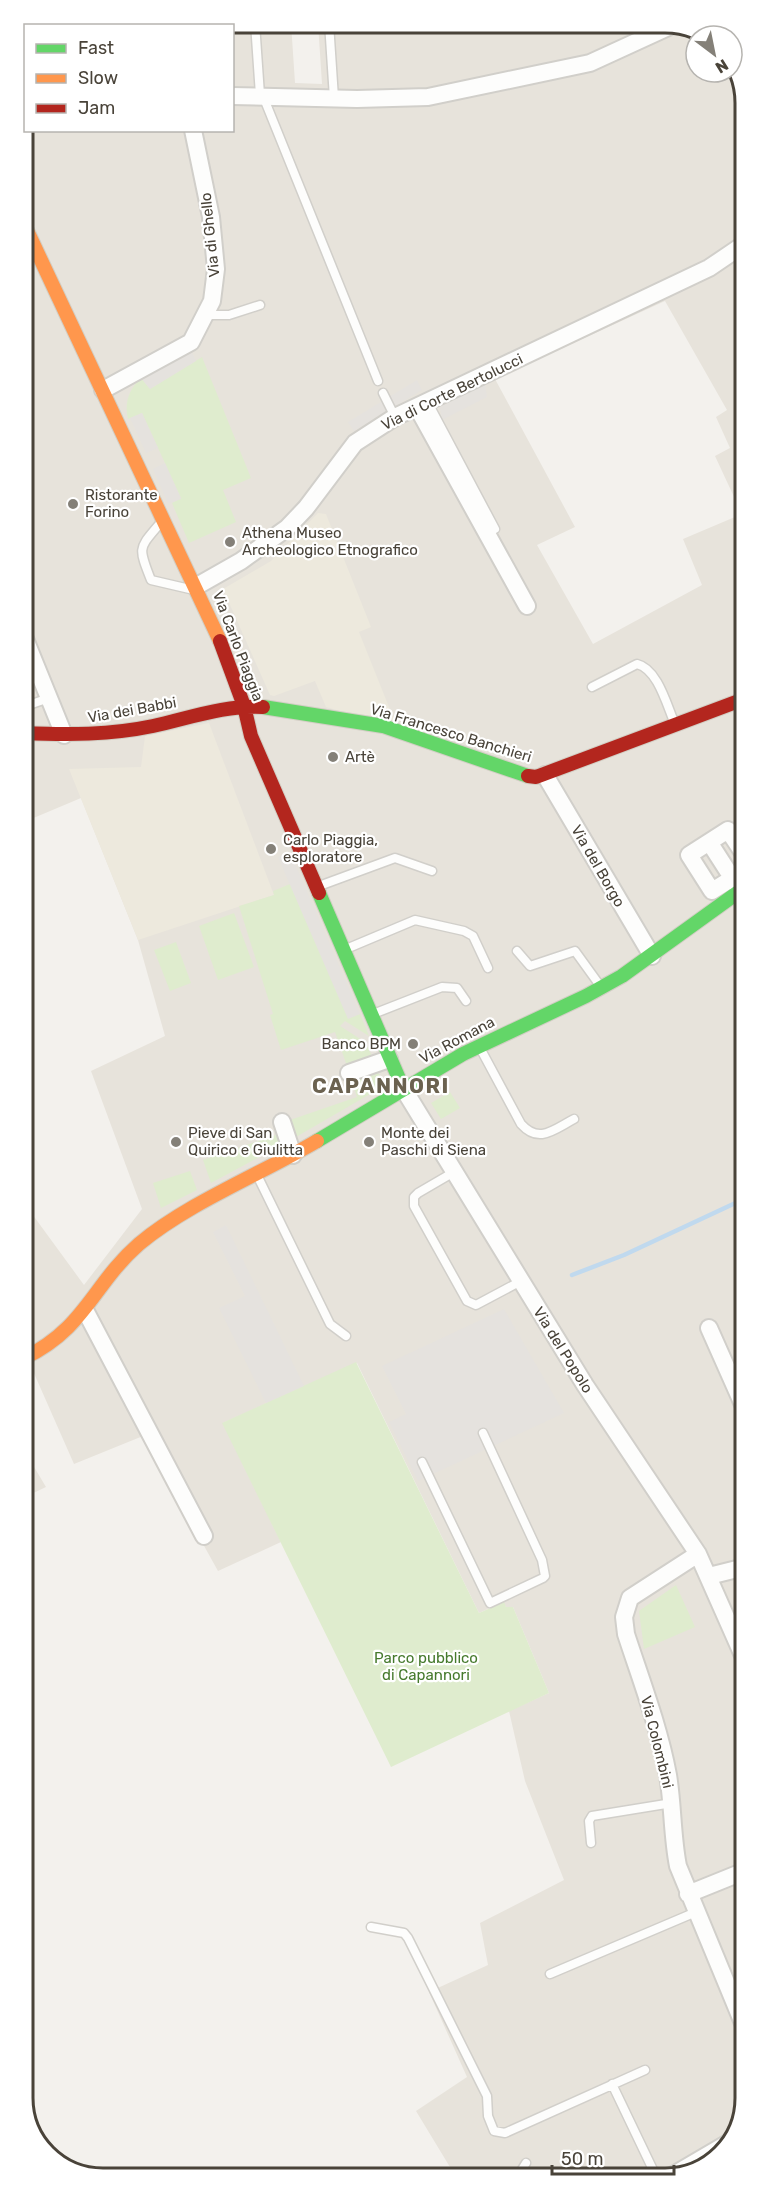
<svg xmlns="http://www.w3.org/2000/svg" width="768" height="2201" font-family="Rubik,sans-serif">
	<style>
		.residential { fill: #e7e3db; fill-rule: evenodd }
		.education { fill: #ede9dd }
		.green { fill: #dfecce }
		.parking { fill: #e5e2de }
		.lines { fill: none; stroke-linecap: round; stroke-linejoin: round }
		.stream { stroke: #c0d9ee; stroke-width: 4.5 }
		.lane-casing { stroke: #d1cfca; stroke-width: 11 }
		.street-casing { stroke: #d1cfca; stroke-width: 20 }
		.fast-casing { stroke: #d2cec4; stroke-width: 16 }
		.slow-casing { stroke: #d2cec4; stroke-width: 16 }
		.jam-casing { stroke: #d2cec4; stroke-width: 16 }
		.lane { stroke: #fdfdfc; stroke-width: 8 }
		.street { stroke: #fdfdfc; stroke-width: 16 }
		.fast { stroke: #63d668; stroke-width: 14 }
		.slow { stroke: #ff974d; stroke-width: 14 }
		.jam { stroke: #b3261e; stroke-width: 14 }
		.poi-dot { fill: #848078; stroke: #fff; stroke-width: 2 }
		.labels { text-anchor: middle; stroke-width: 4.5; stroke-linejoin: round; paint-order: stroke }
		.street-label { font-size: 15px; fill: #494339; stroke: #fff }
		.poi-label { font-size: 15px; fill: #494339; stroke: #fff; text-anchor: start }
		.park-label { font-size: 15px; fill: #467a2d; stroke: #fff }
		.district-label { font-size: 21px; font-weight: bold; letter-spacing: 1.5px; fill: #6b6250; stroke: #fff }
		.rim { fill: none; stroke: #494339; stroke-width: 3 }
	</style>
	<rect width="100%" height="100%" fill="#f3f1ed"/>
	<path class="residential" d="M146,23h145l4,60 27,1 -4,-61h352l35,13h-9v36h36v-6l11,16 2,2016 -16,49 -43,29 -230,1 -40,-66 51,-34 -38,-85 59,-27 -8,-42 84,-43 -39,-99 -16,-70 40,-18 -36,-86h-7l-3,-5 -24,11 -122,-250 -134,60 58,119 -63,29 -75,-135 -69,28 -41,-93 -9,4v-167l3,-1 57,78 58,-76 -51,-138 74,-35 -27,-96 -57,-142 -57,24 -1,-724 2,-6 1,38h206v-104h-85zM665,301l62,109 -11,7 14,31 -15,8 27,58 -59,25 19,46 -109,59 -56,-99 38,-18 -80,-148z
		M24,1450l22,37 -21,10z"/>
	<path class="education" d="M318,513l8,1 45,113 -12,5 38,95 -71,-20 -11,-26 -41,15 -4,-1 -47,-106 48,-28z
		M209,723l65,172 -136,45 -69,-171 72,-2 4,-31z"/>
	<path class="green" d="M202,357l49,121 -28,12 13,32 -47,21 -17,-40 9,-5 -39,-85 -14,6c-4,-16 1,-30 13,-41l9,11z
		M290,884l58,134 12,-4 9,22 -24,-15 -5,5 25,16 8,16 -26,8 -12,-34 -54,18 -11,-35 3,-1 -34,-108 35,-11 -1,-4z
		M234,913l20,54 -36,13 -19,-54z
		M176,942l15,41 -21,8 -16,-41z
		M378,1071l6,15 -88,51 -6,-17 67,-23 -6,-18z
		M450,1092l10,16 -19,11 -10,-16z
		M276,1135l4,11 -69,37 -8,-23z
		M190,1171l7,19 -36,18 -8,-25z
		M356,1362l123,251 25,-11 2,5h7l36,86 -158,74 -169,-344z
		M676,1585l19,42 -51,22 -5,-38z"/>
	<path class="parking" d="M190,348l6,13 -46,28 -9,-11z
		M417,380l5,10 -68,41 -6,-9z
		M485,384l2,13 -45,23 -2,-13z
		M142,413l16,35 -12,5 -16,-35z
		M165,463l16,36 -13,5 -15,-35z
		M290,852l70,162 -12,5 -70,-162z
		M226,1225l78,161 -38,17 -47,-95 26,-12 -32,-64z
		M504,1309l60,104 -146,68 -29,-59 17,-8 -24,-48z"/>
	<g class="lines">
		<path class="stream" d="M572,1275l52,-20 120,-56"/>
		<defs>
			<path id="lane" d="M255,23l5,72
				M329,23l5,75
				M263,96l115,285
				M207,315h22l31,-10
				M383,393l12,24
				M427,401l68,128
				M162,521c-23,28 -25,24 -11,59l43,10
				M740,597l3,8
				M592,687l45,-23c21,5 30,42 38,60
				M23,707l26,-9
				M319,886l76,-28 37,13
				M346,949l69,-29 49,11 9,5 15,32
				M517,951l13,15 45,-15 26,36
				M373,1014l69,-27 15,1 9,13
				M479,1046l42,78c18,20 32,6 53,-5
				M454,1172l-36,21 -4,4v9l53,95 9,4 45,-24
				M257,1175l73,149 16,12
				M422,1462l68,141 53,-25 2,-2 -3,-16 -59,-127
				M591,1843l-2,-22 3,-5 80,-13
				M371,1927l33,6 4,5 79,158 1,20 6,15 11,2 140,-63
				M550,1974l146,-62
				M612,2084l44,92
				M518,2176l8,-13"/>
			<path id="street" d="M173,23v3
				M232,96l125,3 71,-2 162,-34 85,-39
				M23,112h3
				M103,390l88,-48 21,-41 4,-32 -5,-52 -18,-87
				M417,407l110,199
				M197,586l44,-25 46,-33 19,-20 49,-65 40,-26 314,-149 34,-23
				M23,634l41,101
				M545,775l107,181
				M711,845l27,42
				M744,854l-16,-24 -39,25 23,36 32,-20
				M349,1073l40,-14
				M403,1088l182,297 113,169 47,106
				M282,1122l11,33
				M86,1312l118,224
				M709,1328l36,81
				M698,1554l-68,44 -6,19 2,17c15,46 33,93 42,141 5,30 4,61 10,91l67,162
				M709,1576l36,-9
				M688,1894l57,-23
				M672,2176l58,-34"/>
			<path id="fast" d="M263,707l120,19 145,50
				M319,893l84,195
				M317,1141l146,-87 123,-58 36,-20 122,-88"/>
			<path id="slow" d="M23,222l197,419
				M24,1358c62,-30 69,-74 115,-114 49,-41 122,-70 178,-103"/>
			<path id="jam" d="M220,641l24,65 7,30 68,157
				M24,733c44,2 86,2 129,-7 37,-8 71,-21 110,-19
				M528,776l8,1 208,-78"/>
		</defs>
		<use href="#lane" class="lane-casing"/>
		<use href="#street" class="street-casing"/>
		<use href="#fast" class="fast-casing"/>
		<use href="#slow" class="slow-casing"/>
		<use href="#jam" class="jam-casing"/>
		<use href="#lane" class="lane"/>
		<use href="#street" class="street"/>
		<use href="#fast" class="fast"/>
		<use href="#slow" class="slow"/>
		<use href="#jam" class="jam"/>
	</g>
	<g class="poi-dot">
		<circle cx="73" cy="504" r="6"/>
		<circle cx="230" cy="542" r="6"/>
		<circle cx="333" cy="757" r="6"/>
		<circle cx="271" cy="849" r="6"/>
		<circle cx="413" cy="1044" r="6"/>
		<circle cx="176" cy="1142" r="6"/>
		<circle cx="369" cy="1142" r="6"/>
	</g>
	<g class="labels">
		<g class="street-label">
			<text transform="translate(210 235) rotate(-96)" y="5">Via di Ghello</text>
			<text transform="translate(452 392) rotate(-26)" y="5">Via di Corte Bertolucci</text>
			<text transform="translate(238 646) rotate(69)" y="5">Via Carlo Piaggia</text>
			<text transform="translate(132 710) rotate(-10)" y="5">Via dei Babbi</text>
			<text transform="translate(451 733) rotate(17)" y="5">Via Francesco Banchieri</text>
			<text transform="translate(598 866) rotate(60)" y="5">Via del Borgo</text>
			<text transform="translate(457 1040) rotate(-28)" y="5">Via Romana</text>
			<text transform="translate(563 1350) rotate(58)" y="5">Via del Popolo</text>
			<text transform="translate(657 1742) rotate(76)" y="5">Via Colombini</text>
		</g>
		<g class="poi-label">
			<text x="85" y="500">Ristorante<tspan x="85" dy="17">Forino</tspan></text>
			<text x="242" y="538">Athena Museo<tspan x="242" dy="17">Archeologico Etnografico</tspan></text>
			<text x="345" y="762">Artè</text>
			<text x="283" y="845">Carlo Piaggia,<tspan x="283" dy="17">esploratore</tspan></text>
			<text x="401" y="1049" text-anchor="end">Banco BPM</text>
			<text x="188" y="1138">Pieve di San<tspan x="188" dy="17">Quirico e Giulitta</tspan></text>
			<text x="381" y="1138">Monte dei<tspan x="381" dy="17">Paschi di Siena</tspan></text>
		</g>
		<g class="park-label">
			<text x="426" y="1663">Parco pubblico<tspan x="426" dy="17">di Capannori</tspan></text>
		</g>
		<g class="district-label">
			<text x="381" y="1093">CAPANNORI</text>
		</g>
	</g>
	<path d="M0 0H768V2201H0ZM103 33H665A70 70 0 0 1 735 103V2098A70 70 0 0 1 665 2168H103A70 70 0 0 1 33 2098V103A70 70 0 0 1 103 33Z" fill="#fff" fill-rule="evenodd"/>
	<path class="rim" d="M103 33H665A70 70 0 0 1 735 103V2098A70 70 0 0 1 665 2168H103A70 70 0 0 1 33 2098V103A70 70 0 0 1 103 33Z"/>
	<rect x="24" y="24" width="210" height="108" fill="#ffffff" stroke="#b6b4b0" stroke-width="1.5"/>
	<rect x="36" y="44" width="30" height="9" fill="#63d668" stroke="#b6b4b0" stroke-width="1.5"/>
	<text x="78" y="54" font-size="18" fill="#494339">Fast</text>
	<rect x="36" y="74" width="30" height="9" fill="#ff974d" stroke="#b6b4b0" stroke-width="1.5"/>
	<text x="78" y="84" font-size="18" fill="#494339">Slow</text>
	<rect x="36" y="104" width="30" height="9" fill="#b3261e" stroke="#b6b4b0" stroke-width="1.5"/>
	<text x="78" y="114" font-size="18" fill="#494339">Jam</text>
	<g transform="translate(714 54) rotate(148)"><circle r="28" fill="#ffffff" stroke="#b6b4b0" stroke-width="1.5"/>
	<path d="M0-4.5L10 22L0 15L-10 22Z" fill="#848078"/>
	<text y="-9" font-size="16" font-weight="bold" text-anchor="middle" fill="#494339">N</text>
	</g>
	<path d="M552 2165v9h122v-9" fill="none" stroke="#494339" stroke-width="3"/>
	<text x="561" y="2165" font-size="18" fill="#494339" stroke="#ffffff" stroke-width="4.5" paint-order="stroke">50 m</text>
</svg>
